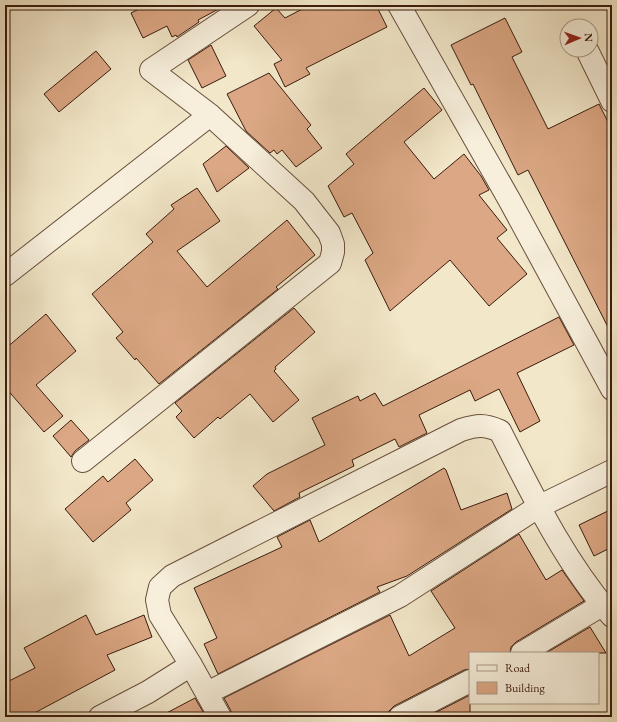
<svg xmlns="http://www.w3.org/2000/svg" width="617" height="722" font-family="'EB Garamond',serif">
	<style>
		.building { fill: #dba784; stroke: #3a1b0d }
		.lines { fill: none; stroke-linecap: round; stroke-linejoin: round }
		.minor-casing { stroke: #684e3c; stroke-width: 24 }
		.minor { stroke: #f7efdc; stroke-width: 22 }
	</style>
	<rect width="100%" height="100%" fill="#f2e7c9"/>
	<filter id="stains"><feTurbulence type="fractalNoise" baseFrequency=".005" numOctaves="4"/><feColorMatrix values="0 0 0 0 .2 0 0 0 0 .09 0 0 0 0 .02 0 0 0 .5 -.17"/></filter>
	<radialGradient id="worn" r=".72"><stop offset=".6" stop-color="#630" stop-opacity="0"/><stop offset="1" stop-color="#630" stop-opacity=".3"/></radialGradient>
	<path class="building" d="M147,5h79l-28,15 1,2 -22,15 -1,-2 -4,2 -5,-11 -24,12 -12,-25z
		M310,5h66l11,22 -81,41 4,6 -25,13 -11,-23 8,-4 -28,-34 22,-18 9,10z
		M505,18l17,34 -10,5 36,72 51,-25 13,26v205l-84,-165 -10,5 -45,-91 -2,1 -20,-40z
		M211,45l15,31 -24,12 -14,-28z
		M96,51l15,18 -52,43 -15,-18z
		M269,73l42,52 -4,4 15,19 -26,19 -14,-17 -5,4 -3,-4 -4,3 -24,-22 -19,-37z
		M424,88l18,22 -38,32 30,37 30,-25 17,22 8,14 -10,5 28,35 -10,8 30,36 -38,32 -39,-46 -60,51 -25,-51 8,-7 -21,-40 -8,4 -16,-31 26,-22 -8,-10z
		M226,146l23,22 -32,24 -14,-28z
		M197,188l23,33 -43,30 30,36 80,-67 28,35 -39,32 2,2 -119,95 -23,-26 -1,2 -19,-22 7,-6 -31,-38 61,-52 -7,-8 28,-25 -3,-4z
		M294,308l21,24 -40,35 1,2 -2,2 25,29 -26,22 -23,-28 -30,25 -2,-2 -24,21 -18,-21 6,-6 -7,-8z
		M46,314l30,37 -40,34 27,31 -19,16 -39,-45v-38z
		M559,317l15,28 -57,28 23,48 -20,11 -21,-43 -24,12 -5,-11 -51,25 8,18 -28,14 -4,-8 -43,21 2,6 -55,27 1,4 -26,14 -21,-25 14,-12 58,-29 -13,-27 46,-22 2,5 15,-8 8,13z
		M71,420l18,20 -14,11 -4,6 -18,-21z
		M135,459l18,21 -27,23 5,7 -38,32 -28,-33 38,-33 5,6z
		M444,468l2,2 15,40 46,-17 5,16 -105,67 -30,11 3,5 -162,82 -14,-30 13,-6 -23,-50 88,-41 -5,-10 33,-17 9,22z
		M612,509v38l-18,9 -15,-31z
		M519,534l27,46 16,-10 22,31 -68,41 -5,5 -1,6h-40v16l-6,1 -70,36 -5,5 -1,6h-156l-1,-6 -7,-13 166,-83 19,41 46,-28 -24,-37z
		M86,615l10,20 48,-20 8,22 -45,18 8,15 -88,47h-22v-34l30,-15 -11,-20z
		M590,627l16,26h-60z
		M470,695v22h-43z
		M195,698l11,19h-47z"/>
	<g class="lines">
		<defs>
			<path id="minor" d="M399,5l111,196 102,188
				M587,50l25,51
				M5,275l205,-160
				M83,461l247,-198 3,-11v-8l-4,-11 -25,-32 -94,-86 -59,-45 97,-65
				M522,653l80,-48
				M207,693l193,-97 138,-89 74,-36
				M100,717l48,-25 43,-27
				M220,717l-29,-52 -31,-50 -3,-15 3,-13 12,-11 289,-146c16,-5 23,-6 39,1 32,63 65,132 112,185
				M400,717l70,-36"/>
		</defs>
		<use href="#minor" class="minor-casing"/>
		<use href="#minor" class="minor"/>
	</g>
	<rect width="617" height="722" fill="none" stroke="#f2e7c9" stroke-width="20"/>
	<rect x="6" y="6" width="605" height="710" fill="none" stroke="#3a1b0d" stroke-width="2"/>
	<rect x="10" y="10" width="597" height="702" fill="none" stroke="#3a1b0d"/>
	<rect x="469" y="652" width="130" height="52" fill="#f7efdc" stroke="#ab9a89"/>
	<rect x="477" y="665" width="20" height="6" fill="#f7efdc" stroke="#ab9a89"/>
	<text x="505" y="672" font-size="12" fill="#3a1b0d">Road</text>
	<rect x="477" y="682" width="20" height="12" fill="#dba784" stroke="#ab9a89"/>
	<text x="505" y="692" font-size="12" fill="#3a1b0d">Building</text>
	<g transform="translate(579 38) rotate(88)"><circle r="19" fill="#f7efdc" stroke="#ab9a89"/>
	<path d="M0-3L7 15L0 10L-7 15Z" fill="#8f2418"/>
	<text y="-6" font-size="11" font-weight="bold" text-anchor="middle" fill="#3a1b0d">N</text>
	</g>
	<rect width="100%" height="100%" filter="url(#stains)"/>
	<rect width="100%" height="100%" fill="url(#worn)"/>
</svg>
